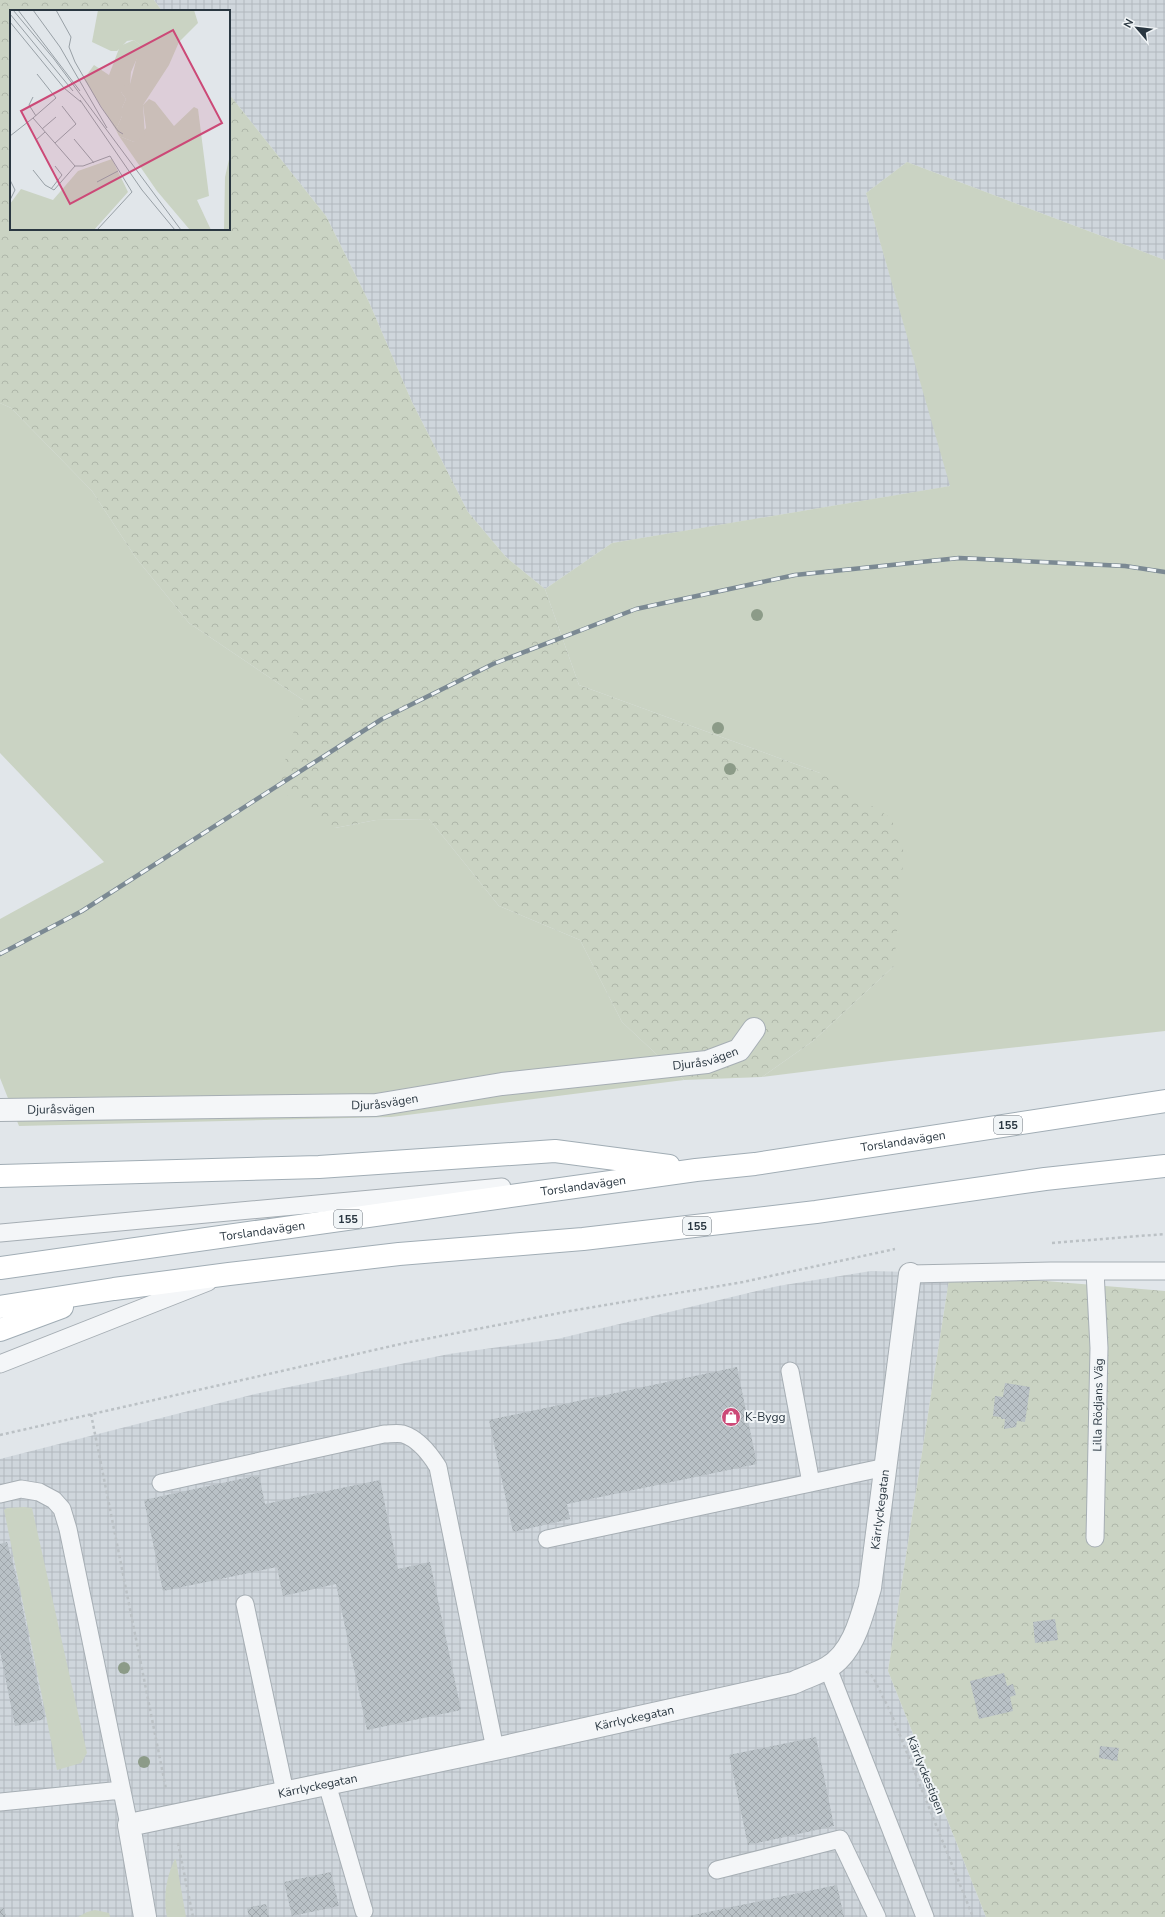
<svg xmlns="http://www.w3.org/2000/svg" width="1165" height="1917" font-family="'Nunito Sans',sans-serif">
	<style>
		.industrial { fill: url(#industrial-grid) }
		.grass { fill: #cad3c3 }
		.forest { fill: url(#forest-crowns) }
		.building { fill: url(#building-cross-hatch) }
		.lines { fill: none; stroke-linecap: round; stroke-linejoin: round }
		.lane-casing { stroke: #a6aeb4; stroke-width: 19 }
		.street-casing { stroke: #a6aeb4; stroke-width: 24 }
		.primary-casing { stroke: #a1adb5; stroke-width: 24 }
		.path { stroke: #bbc1c5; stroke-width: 2.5; stroke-dasharray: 3 3; stroke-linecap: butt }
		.lane { stroke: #f4f6f8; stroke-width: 17 }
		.street { stroke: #f4f6f8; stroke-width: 22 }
		.primary { stroke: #fff; stroke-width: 22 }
		.rail-casing { stroke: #7b8993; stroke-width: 4.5 }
		.rail { stroke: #f1f5f7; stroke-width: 3; stroke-dasharray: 9; stroke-linecap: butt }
		.tree { fill: #8c9b88 }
		.labels { text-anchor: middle; stroke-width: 4; stroke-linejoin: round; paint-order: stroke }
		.shield { fill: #f1f5f7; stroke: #667078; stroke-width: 1 }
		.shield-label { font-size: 11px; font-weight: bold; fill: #2a3741 }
		.street-label { font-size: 12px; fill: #2a3741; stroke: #f1f5f7 }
		.poi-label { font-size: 12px; fill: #2a3741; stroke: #f1f5f7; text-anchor: start }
		.inset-road { fill: none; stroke: #98a0a6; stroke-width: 1 }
		.view { fill: #cc4977; fill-opacity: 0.15; stroke: #cc4977; stroke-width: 2 }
		.inset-edge { fill: none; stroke: #2a3741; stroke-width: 2 }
	</style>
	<defs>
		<pattern id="industrial-grid" width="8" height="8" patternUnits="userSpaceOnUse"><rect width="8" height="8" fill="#cfd6dc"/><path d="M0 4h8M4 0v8" fill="none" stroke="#b2b8be"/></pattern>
		<pattern id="forest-crowns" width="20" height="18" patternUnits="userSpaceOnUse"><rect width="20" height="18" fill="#cad3c3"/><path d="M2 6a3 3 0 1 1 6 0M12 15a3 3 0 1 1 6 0" fill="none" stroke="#aeb6a9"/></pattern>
		<pattern id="building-cross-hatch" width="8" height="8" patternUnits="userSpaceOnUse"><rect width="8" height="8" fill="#b9c1c6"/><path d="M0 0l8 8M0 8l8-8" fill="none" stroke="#9fa6ab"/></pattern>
	</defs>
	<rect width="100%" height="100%" fill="#e1e6ea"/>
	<path class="industrial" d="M154,0h1011v260l-258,-98 -41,31 85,293 -339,57 -67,46 -39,-32 -38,-45 -56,-110 -43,-100 -43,-86 -97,-122v-83h-67z
		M871,1271l79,2 -62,398 98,246h-986v-458l255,-65 194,-40 108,-15 221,-53z"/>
	<path class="grass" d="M907,162l258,98v771l-275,30 -128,16 51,-36 81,-75 -74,-193 -241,-88 -34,-96 67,-46 338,-57 -84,-293z
		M0,403l11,5 81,83 44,67 53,65 114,77 32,128 41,-8 53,-1 70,87 81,34 42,82 62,58 -293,37 -372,9 -19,-48v-159l104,-57 -104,-109z
		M24,1507l8,1 55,245 -6,10 -24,7 -53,-260 3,-2z
		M175,1859l1,1 10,57h-19c-4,-19 -1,-40 8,-58z
		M95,1910l14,3 1,4h-32l9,-5z"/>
	<path class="forest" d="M0,0h154l8,11h-151v218h218v-135l97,122 43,86 43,100 56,110 38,45 39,32 34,96 241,88 71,45 13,34 -10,114 -81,75 -51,36 -78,3 -62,-58 -42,-82 -81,-34 -70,-87 -53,1 -41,8 -58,-40 26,-88 -114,-77 -53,-65 -44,-67 -81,-83 -11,-5z
		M950,1273l215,18v626h-179l-98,-246z"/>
	<path class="building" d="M737,1367l20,97 -190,40 3,15 -57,13 -24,-112z
		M1005,1383l25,4 -5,35 -8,-1 -1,6 -12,2 1,-10h-4v-2l-8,-1 2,-20 8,1z
		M259,1475l6,29 115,-24 18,89 32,-7 31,148 -94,20 -31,-146 -53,12 -6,-29 -114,24 -19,-91z
		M7,1542l9,33 29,144 -30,7 -15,-75v-107z
		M1055,1619l3,21 -23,3 -2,-21z
		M1004,1673l3,13 6,-2 3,11 -6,2 3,14 -34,8 -9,-38z
		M816,1737l18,89 -86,19 -19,-90z
		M1100,1746l19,2 -2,13 -18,-3z
		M331,1872l8,34 -47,10 -8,-34z
		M837,1885l7,32h-155v-1z
		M266,1904l3,13h-20l-2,-9z
		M4,1908l2,9h-6v-8z"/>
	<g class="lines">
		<defs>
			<path id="lane" d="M0,1233l502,-46
				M1095,1271l4,77 -4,190
				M910,1274l141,-3h114
				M0,1364l208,-82
				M790,1371l21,112
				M161,1483l223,-49c6,0 14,-1 19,0 16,5 27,20 35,33l57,282
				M0,1494l21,-5 18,3 15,8 8,9 6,20 61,296
				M547,1539l339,-72
				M245,1604l40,188
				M828,1668l97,249
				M327,1784l37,127
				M0,1802l122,-12
				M717,1870l123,-31 37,78"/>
			<g id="street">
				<path id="s1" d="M0,1110l376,-5 126,-21 205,-22 32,-12 15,-21"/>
				<path id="s2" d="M145,1917l-16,-92 366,-76 298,-66c11,-5 23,-9 34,-15 27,-15 35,-53 43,-80l40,-314"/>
			</g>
			<g id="primary">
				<path d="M0,1176l319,-9 236,-16 114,15"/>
				<path id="s3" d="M0,1268l696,-98 59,-6 410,-63"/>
				<path d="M0,1307l114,-18 115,-15 170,-20 184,-15 233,-27 229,-33 120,-13"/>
				<path d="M0,1330l62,-23"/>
			</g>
		</defs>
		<use href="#lane" class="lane-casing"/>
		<use href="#street" class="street-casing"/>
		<use href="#primary" class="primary-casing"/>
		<path class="path" d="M1052,1243l113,-9
			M91,1414l75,375
			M0,1435l405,-92 165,-32 173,-29 152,-33
			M866,1671l7,6 18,36 82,204
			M178,1843l15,74"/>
		<use href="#lane" class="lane"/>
		<use href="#street" class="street"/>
		<use href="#primary" class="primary"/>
		<defs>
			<path id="rail" d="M0,954l82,-43 300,-192 111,-55 143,-55 159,-34 164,-17 166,8 40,6"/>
		</defs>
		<use href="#rail" class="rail-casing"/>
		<use href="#rail" class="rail"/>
	</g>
	<g class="tree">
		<circle cx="757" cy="615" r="6"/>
		<circle cx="718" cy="728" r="6"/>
		<circle cx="730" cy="769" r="6"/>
		<circle cx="124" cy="1668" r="6"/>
		<circle cx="144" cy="1762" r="6"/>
	</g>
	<defs>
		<symbol id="shop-disc" viewBox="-11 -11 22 22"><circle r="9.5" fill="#cc4977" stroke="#f1f5f7"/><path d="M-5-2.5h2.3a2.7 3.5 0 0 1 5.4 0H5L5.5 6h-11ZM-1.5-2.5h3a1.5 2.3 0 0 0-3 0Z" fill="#fff"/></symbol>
	</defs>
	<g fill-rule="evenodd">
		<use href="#shop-disc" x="720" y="1406" width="22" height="22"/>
	</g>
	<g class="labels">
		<g class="shield">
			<rect x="994" y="1116" width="28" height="18" rx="3"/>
			<rect x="334" y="1210" width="28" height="18" rx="3"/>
			<rect x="683" y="1217" width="28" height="18" rx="3"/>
		</g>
		<g class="shield-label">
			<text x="1008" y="1129">155</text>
			<text x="348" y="1223">155</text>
			<text x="697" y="1230">155</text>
		</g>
		<g class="street-label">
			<text dy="4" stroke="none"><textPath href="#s1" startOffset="709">Djuråsvägen</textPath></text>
			<text dy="4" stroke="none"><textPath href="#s1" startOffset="385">Djuråsvägen</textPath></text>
			<text dy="4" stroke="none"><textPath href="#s1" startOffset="61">Djuråsvägen</textPath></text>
			<text dy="4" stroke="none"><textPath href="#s3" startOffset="912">Torslandavägen</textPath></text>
			<text dy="4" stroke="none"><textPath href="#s3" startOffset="589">Torslandavägen</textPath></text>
			<text dy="4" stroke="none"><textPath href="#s3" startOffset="265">Torslandavägen</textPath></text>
			<text transform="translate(1098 1405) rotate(-89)" y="4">Lilla Rödjans Väg</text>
			<text dy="4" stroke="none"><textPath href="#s2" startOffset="982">Kärrlyckegatan</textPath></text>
			<text dy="4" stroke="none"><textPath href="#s2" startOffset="610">Kärrlyckegatan</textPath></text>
			<text transform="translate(926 1775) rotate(68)" y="4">Kärrlyckestigen</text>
			<text dy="4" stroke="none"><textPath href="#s2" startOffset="286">Kärrlyckegatan</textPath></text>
		</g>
		<g class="poi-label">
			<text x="745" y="1421">K-Bygg</text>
		</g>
	</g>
	<g transform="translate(10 10)">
		<rect width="220" height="220" fill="#e1e6ea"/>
		<path d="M124,30l6,5 1,4 -10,23 -1,12 -9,8 5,7 -4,9v8l-6,14 -32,-51 10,-14 15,10 11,-29zM139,89l6,3 19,24 20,-19 4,2 11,87 -12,4 14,30h-21l-33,-39 -38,-55 15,6 12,-14 -3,-23z" fill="#cad3c3"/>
		<path d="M88,0h96l4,13 -19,19 -10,23 -26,40 2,31 -11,6 -15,-6 -3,-6 6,-14v-8l4,-9 -5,-7 1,-6 8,-2 10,-39 -6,-5 -7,1 -10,10h-6l-19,-9zM220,145v75h-6l1,-53zM102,149l16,33 -34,38h-84v-26l11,-15 32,11 25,-29z" fill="#cad3c3"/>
		<path class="inset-road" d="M3,0l41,49 127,171M8,0l62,81M23,0l27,37 47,81M46,0l15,27 -2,10 6,15 26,45 17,24 5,3M0,4l63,77M0,12l54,66 17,14M23,87l-4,8 7,11M70,90l62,90 33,40M23,108l23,-20 -19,-24M32,119l14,-12M0,126l23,-18 42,48h8l27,-10 22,36 -35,38M64,129l20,24M26,130l9,-8M45,133l21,-19 -14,-18M23,160l12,15 9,5 21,-24M0,170l5,10 -5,10M87,172l21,-11M41,179l11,-14 -7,-9"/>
		<path class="view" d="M163,20l49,93 -152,81 -49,-93z"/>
		<rect width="220" height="220" class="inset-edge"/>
	</g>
	<g transform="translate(1137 28) rotate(298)" stroke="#f1f5f7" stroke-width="3" paint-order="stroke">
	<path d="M0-3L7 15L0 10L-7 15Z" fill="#2a3741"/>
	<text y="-6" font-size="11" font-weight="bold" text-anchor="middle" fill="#2a3741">N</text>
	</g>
</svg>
